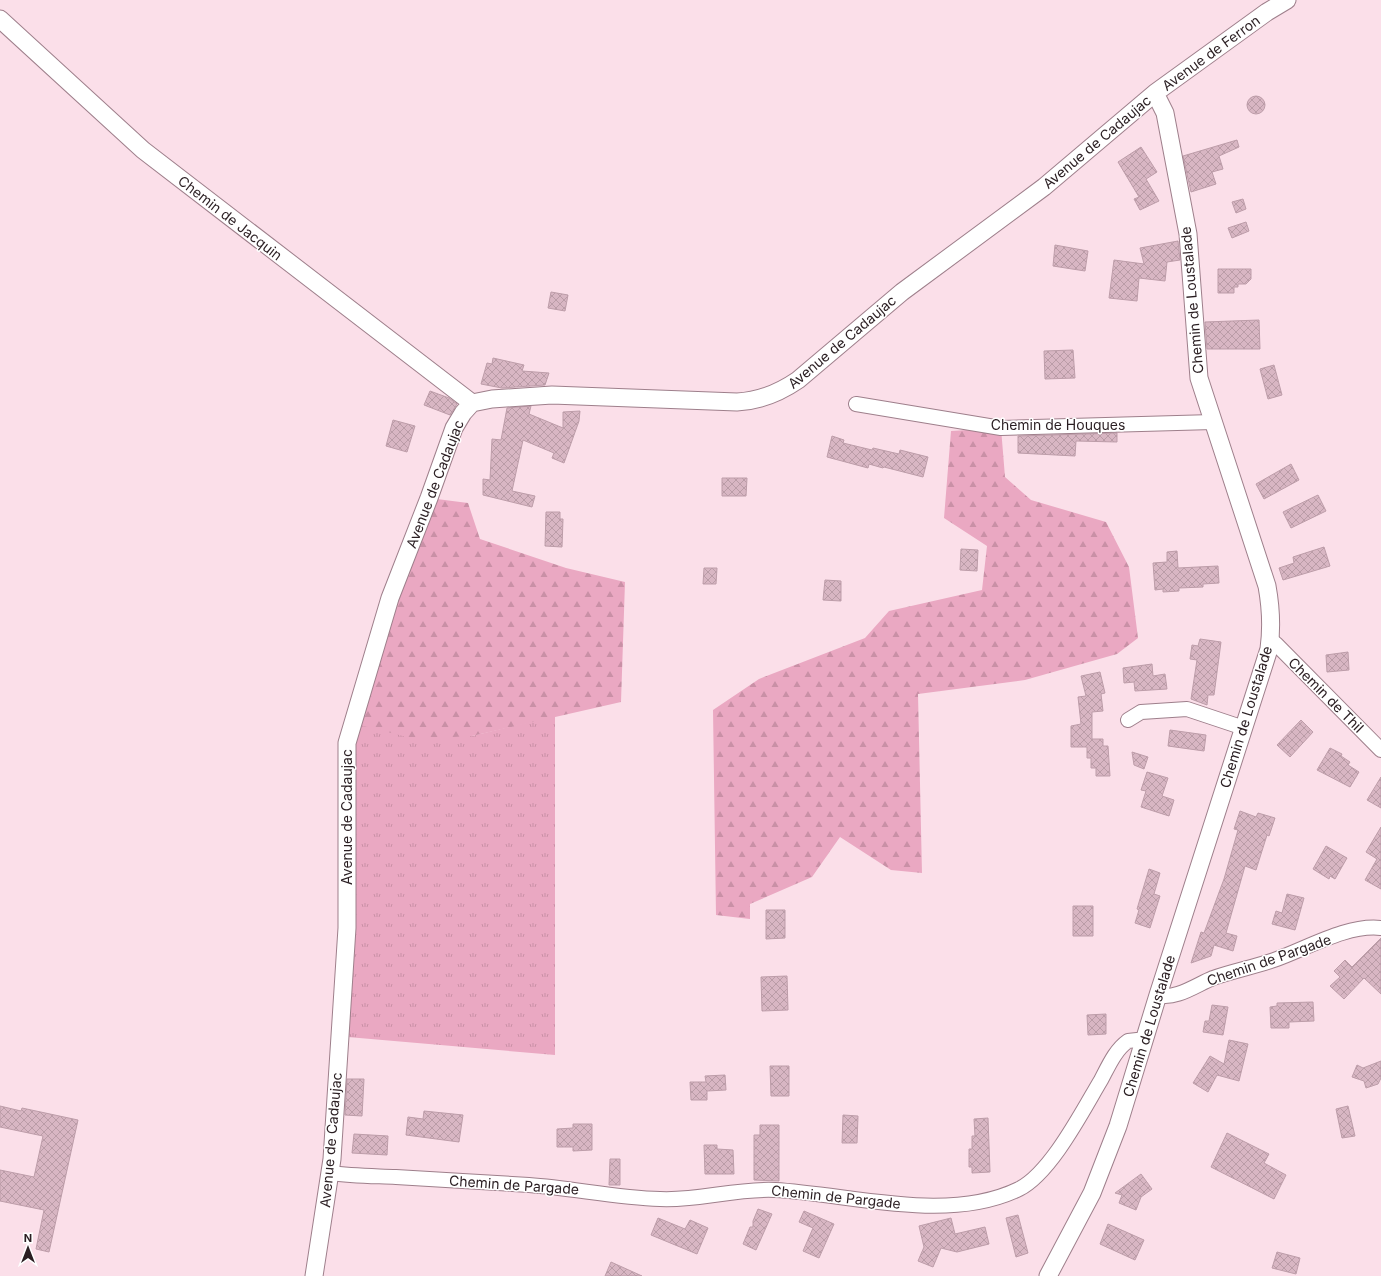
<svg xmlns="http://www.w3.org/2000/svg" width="1381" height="1276" font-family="Inter,sans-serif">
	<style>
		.grass { fill: url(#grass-tufts) }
		.forest { fill: url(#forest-firs) }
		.building { fill: url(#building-cross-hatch); stroke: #bd9da9 }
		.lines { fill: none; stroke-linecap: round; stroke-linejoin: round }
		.minor-casing { stroke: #9e7f8b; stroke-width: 16 }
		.tertiary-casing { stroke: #9e7f8b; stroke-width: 19 }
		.minor { stroke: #fff; stroke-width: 14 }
		.tertiary { stroke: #fff; stroke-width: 17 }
		.labels { text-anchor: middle; stroke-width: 3; stroke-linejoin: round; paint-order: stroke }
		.street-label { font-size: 14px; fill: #2a1e22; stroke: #fff }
	</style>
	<defs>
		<pattern id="grass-tufts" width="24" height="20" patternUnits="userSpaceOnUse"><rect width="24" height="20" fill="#eaa8c2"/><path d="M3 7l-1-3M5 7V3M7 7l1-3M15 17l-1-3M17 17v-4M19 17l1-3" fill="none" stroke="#c990a6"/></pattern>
		<pattern id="forest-firs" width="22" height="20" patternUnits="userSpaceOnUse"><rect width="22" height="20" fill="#eaa8c2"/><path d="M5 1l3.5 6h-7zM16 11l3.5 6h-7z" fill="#c990a6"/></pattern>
		<pattern id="building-cross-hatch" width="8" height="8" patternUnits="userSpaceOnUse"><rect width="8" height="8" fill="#d8b6c3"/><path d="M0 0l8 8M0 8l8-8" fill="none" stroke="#ba9ca7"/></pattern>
	</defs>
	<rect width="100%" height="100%" fill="#fbdfe9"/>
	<path class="grass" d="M555,716v339l-219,-19 20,-312 116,12z"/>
	<path class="forest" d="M1001,428l4,49 26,23 75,22 23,45 9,71 -21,16 -92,26 -107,14 4,179 -31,-3 -51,-33 -28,40 -62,27v15l-34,-4 -3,-205 46,-31 106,-41 24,-27 93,-21 5,-44 -43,-28 7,-87z
		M429,498l39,5 12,36 86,29 59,14 -4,120 -149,34 -57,3 -59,-15z"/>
	<path class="building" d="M1247 105a9 9 0 1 1 18 0a9 9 0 1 1-18 0Z
		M1237,140l2,7 -20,9 4,13 -11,3 4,12 -25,8 -8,-36z
		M1141,147l16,25 -11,7 13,22 -19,9 -6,-11 5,-2 -21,-35z
		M1243,199l3,10 -10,4 -4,-11z
		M1246,222l3,9 -17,7 -4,-10z
		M1178,241l2,19 -13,2 -2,19 -26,-3 -2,23 -28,-3 5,-38 30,4 -4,-16z
		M1055,245l33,6 -3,20 -32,-5z
		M1218,269h33v10l-5,5h-8v3h-4v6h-16z
		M551,292l17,3 -3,16 -17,-3z
		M1259,320l1,29h-53l-2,-27z
		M1073,350l2,28 -30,1 -1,-28z
		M493,358l31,7 -2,6 27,2 -4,12 -43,3 -21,-4 6,-21 5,1z
		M1274,365l8,30 -14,4 -8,-30z
		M430,391l19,7 8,6 -7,11 -26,-10z
		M531,406l-2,8 34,14v-16l17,-1 -1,10 -15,42 -12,-5 2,-5 -31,-13 -11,51 23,5 -3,11 -49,-12v-16l7,1 2,-41 9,1 6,-32z
		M393,420l22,6 -8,26 -21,-6z
		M1117,433v9l-41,-1 -1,15 -57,-3v-17z
		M832,436l12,4 -1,3 29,7 1,-2 26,6 1,-4 28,7 -5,20 -39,-10 -1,1 -14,-4 -1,4 -41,-11z
		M1291,464l8,16 -35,19 -8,-15z
		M722,478h25l-1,18h-24z
		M1318,495l8,16 -35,17 -8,-16z
		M546,512h14v7h3l-1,28 -17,-1z
		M1324,547l6,19 -47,14 -4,-12 15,-5 -1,-6z
		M961,549l17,1 -1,21 -17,-1z
		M1177,551l1,17 40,-2 1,17 -16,1v3l-24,1v3l-16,1v-3l-8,1 -2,-27 14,-1v-10z
		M704,568h13l-1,16h-13z
		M825,580l16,1v20l-18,-1z
		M1200,639l21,3 -7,53h-6l-1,10 -16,-6 6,-39 -7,-1 2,-14 6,1z
		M1348,652l1,18 -22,2 -1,-17z
		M1152,664l1,12 12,-2 2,15 -32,2 -1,-9 -10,1 -1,-15z
		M1100,672l5,21 -4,1 2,17 -11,1v27h11v7h5l2,30h-14v-8h-5v-10h-4v-11h-16v-21l10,-2 -3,-27 8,-1 -5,-20z
		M1301,720l12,12 -23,25 -13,-12z
		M1170,730l36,5 -2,16 -36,-5z
		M1330,748l12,6 -1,2 9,6 -2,3 11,7 -9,15 -33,-17z
		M1132,752l16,5 -4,12 -10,-4z
		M1147,772l21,6 -6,18 12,4 -5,16 -28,-9 5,-16 -5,-1z
		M1381,777v31l-14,-8z
		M1240,811l16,6 2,-4 17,5 -6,18 -2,-1 -11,35 -11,-4 -19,67 11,3 -4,15 -19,-6 -3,11 -20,7 10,-31 3,1 20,-54 14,-49 -4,-1z
		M1381,827v62l-16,-9 12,-21 -11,-7z
		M1326,846l21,12 -12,21 -5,-3 -1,3 -16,-10z
		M1149,869l11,4 -6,21 6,2 -10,32 -15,-5 4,-13 -2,-1z
		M1287,894l17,4 -9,32 -23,-6 4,-13 6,2z
		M1073,906h20v30h-20z
		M766,910h19v28l-19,1z
		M1381,938v56l-17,-16 -20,21 -14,-13 10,-9 -6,-6 11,-11 7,7z
		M787,976l1,34 -26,1 -1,-34z
		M1313,1002l1,19 -25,1v6h-18l-1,-21 7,-1v-3z
		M1212,1005l16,2 -5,28 -20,-3 2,-11h4z
		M1106,1014v20l-18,1 -1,-20z
		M1229,1040l19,4 -9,37 -22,-6 -9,17 -15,-9 17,-27 14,8z
		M1381,1061v17l-3,6 -12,4 -2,-7 -12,-4 5,-12 6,3z
		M770,1066h19v30h-18z
		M725,1075l1,15 -19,1v9h-16l-1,-18h16l-1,-6z
		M347,1079h17l-2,37 -17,-1z
		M0,1106l21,5 1,-3 56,12 -29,132 -13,-3 8,-39 -44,-9v-31l34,7 9,-41 -43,-9z
		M1348,1106l7,30 -13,2 -6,-29z
		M424,1111l39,4 -4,27 -53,-7 2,-18 15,2z
		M843,1115l15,1 -1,27h-15z
		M988,1118l2,54 -18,1v-6h-3v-18h3v-13h3l-1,-17z
		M573,1124h19v26l-19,1v-4h-16v-18l16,-1z
		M760,1125h19v56l-25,-1v-45h6z
		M1227,1133l42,21 -5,9 22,12 -12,24 -63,-32z
		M354,1134l34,2 -1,19 -35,-2z
		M704,1145h13v4l16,1 1,24h-29z
		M610,1159h10v26h-11z
		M1141,1174l11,15 -11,8 -5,13 -17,-7 3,-8 -7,-2z
		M758,1209l14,5 -16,36 -13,-6 7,-17h3v-6z
		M804,1211l30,13 -15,34 -16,-7 10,-23 -14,-6z
		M1018,1215l10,38 -12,4 -10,-39z
		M658,1218l27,11 5,-9 18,8 -11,26 -46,-19z
		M951,1218l4,16 30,-7 4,17 -32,8 -16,-4 -8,19 -15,-6 6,-14 -5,-21z
		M1108,1224l36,16 -9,20 -35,-16z
		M1277,1252l23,6 -4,16 -24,-6z
		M611,1262l31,14h-37z"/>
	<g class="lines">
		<defs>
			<path id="minor" d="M856,404l145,24 212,-6
				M1271,640l5,4 105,106
				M1128,720l13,-8 46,-3 57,19
				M1158,995c18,5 38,-10 55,-17 20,-7 41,-11 61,-18 32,-11 73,-36 107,-32
				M330,1173c22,3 44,3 66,4 44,3 89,5 133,8 44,3 87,13 131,14 39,2 76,-11 115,-9 76,4 172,34 244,-1 32,-16 64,-79 82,-109 7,-13 14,-30 27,-39l9,-1 8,1"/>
			<path id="tertiary" d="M0,19l143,131 329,253
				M314,1276l18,-117 15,-231v-185l43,-145 39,-100 25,-70 9,-15 9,-10 20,-4 60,-4 185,7c23,-1 42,-9 61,-22l104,-88 142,-105 111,-94 112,-81 20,-12
				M1048,1276l44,-83 26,-67 40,-131 111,-346c3,-22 2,-41 -2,-63l-68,-208 -11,-144 -23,-121 -10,-20"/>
		</defs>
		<use href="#minor" class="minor-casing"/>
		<use href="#tertiary" class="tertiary-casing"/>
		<use href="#minor" class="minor"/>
		<use href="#tertiary" class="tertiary"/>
	</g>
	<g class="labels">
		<g class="street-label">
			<text transform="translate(1211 53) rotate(-36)" y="5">Avenue de Ferron</text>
			<text transform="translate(1097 142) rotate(-40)" y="5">Avenue de Cadaujac</text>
			<text transform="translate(230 218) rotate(38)" y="5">Chemin de Jacquin</text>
			<text transform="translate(1192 300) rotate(-95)" y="5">Chemin de Loustalade</text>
			<text transform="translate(842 342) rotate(-40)" y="5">Avenue de Cadaujac</text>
			<text x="1058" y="430">Chemin de Houques</text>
			<text transform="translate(435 484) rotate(-69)" y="5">Avenue de Cadaujac</text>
			<text transform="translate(1326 695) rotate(45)" y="5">Chemin de Thil</text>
			<text transform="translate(1246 717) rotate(-73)" y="5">Chemin de Loustalade</text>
			<text transform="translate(347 817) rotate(-90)" y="5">Avenue de Cadaujac</text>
			<text transform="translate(1269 960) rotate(-19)" y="5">Chemin de Pargade</text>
			<text transform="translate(1149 1026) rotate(-73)" y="5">Chemin de Loustalade</text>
			<text transform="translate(331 1140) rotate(-85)" y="5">Avenue de Cadaujac</text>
			<text transform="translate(514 1185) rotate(4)" y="5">Chemin de Pargade</text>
			<text transform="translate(836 1197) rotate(6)" y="5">Chemin de Pargade</text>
		</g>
	</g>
	<g transform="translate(28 1248)" stroke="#ffffff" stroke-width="3" paint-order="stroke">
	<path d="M0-3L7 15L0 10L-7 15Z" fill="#2a1e22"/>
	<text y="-6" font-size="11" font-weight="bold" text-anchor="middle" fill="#2a1e22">N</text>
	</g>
</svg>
